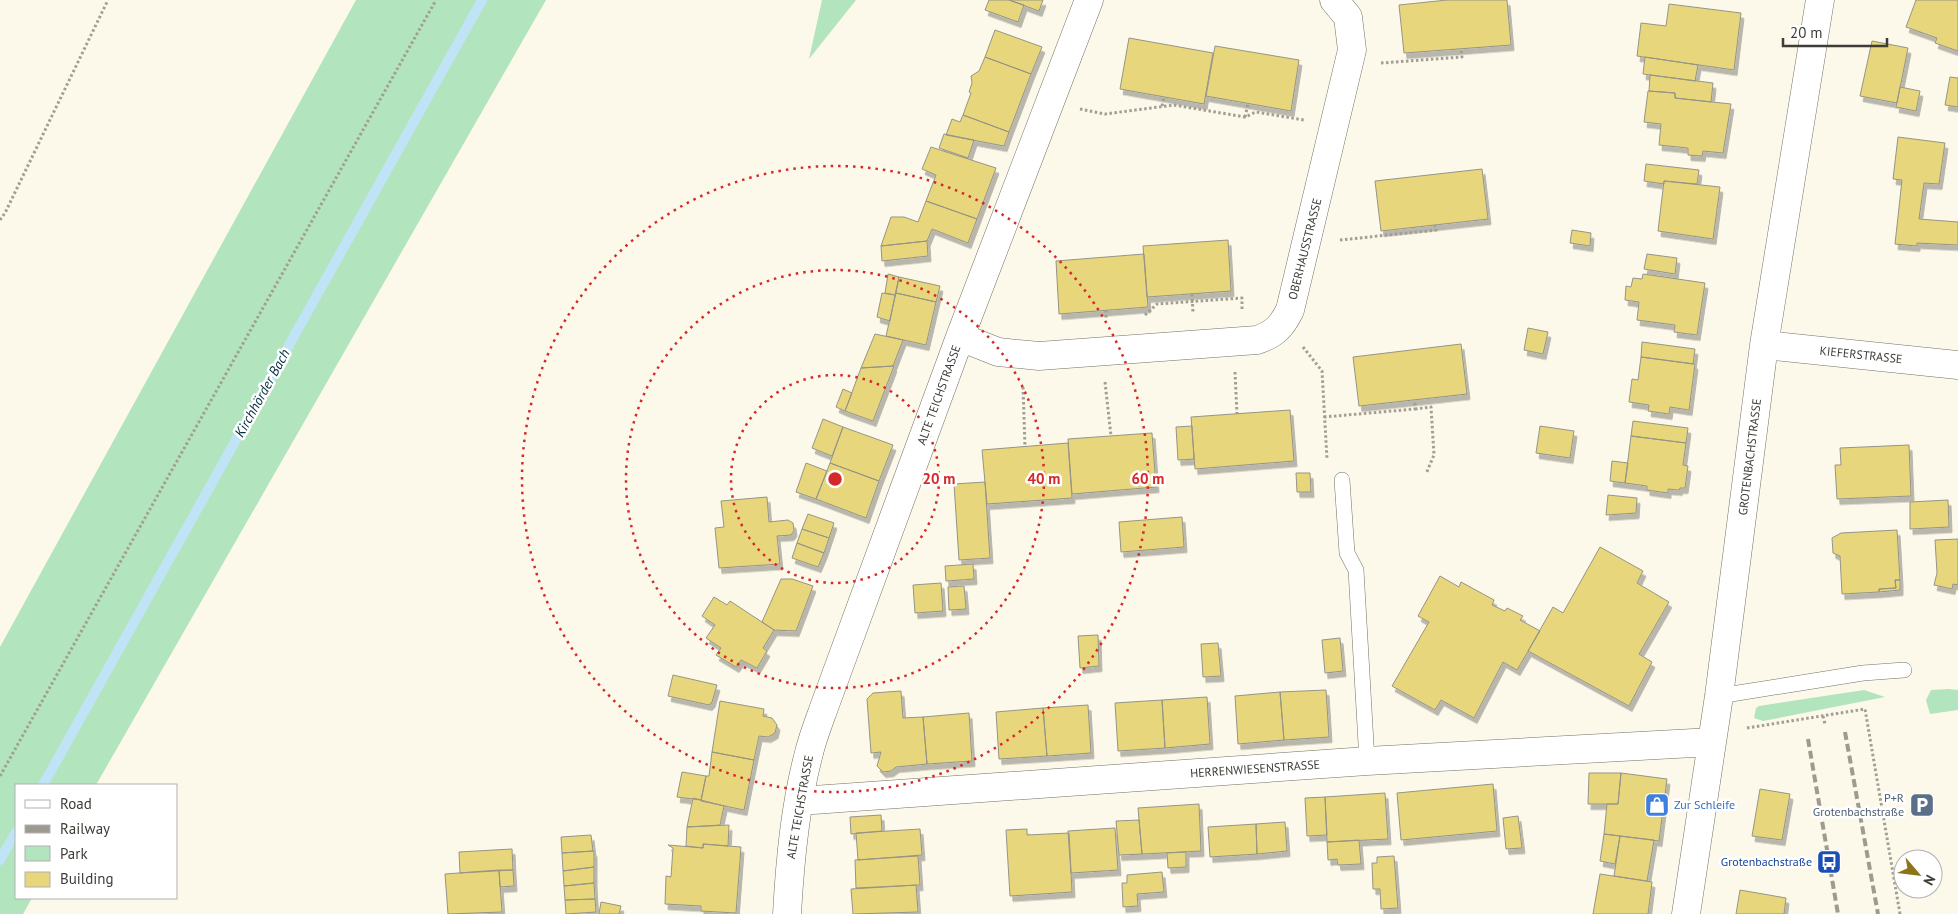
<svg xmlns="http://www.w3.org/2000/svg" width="1958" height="914" font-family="'PT Sans',sans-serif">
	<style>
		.green { fill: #b2e4bd }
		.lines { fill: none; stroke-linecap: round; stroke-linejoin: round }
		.stream { stroke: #c0e3f6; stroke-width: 10 }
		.building { fill: #e7d67c; stroke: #969486; filter: url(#shadow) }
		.service-casing { stroke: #737164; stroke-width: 16 }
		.minor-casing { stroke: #737164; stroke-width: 29 }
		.path { stroke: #a19f95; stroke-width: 3; stroke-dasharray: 2.5 2.5; stroke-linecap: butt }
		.service { stroke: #fff; stroke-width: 15 }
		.minor { stroke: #fff; stroke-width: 28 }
		.rail { stroke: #9d9b90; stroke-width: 4; stroke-dasharray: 8 4; stroke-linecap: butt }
		.ring { fill: none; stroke: #d62828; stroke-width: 2.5; stroke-dasharray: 2.5 5 }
		.labels { text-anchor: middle; stroke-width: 5; stroke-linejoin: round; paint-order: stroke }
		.street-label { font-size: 12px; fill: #3d3c36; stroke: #fff }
		.service-label { font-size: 12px; fill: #4e5e75; stroke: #fff; text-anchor: end }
		.shop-label { font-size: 12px; fill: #366cbe; stroke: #fff; text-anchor: start }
		.transit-label { font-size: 12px; fill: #164399; stroke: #fff; text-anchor: end }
		.water-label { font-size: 14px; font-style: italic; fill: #002e40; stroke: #fff }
		.centre { fill: #d62828; stroke: #fff; stroke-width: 2.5 }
		.ring-label { font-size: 15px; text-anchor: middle; font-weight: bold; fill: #d62828; stroke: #fff; stroke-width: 5; stroke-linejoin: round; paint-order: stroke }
	</style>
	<defs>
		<filter id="shadow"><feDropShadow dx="3" dy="5.5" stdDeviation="0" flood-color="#0004"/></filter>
	</defs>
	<rect width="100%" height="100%" fill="#fcf9ea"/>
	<path class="green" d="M356,0h190l-450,785h-80v113h16l-9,16h-23v-267z
		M822,0h34l-47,59z
		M1948,689l10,1v20l-28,4 -4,-14 5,-10z
		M1864,690l21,7 -122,24 -9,-3 2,-10 3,-2z"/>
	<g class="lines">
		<path class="stream" d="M43,785l439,-785
			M0,860l16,-28"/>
	</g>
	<path class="building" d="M989,0h20l15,5 -6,17 -33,-12z
		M1009,0h34l-4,11z
		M1447,0h60l4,45 -107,8 -5,-48z
		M1916,0h42v51l-23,-8 2,-5 -31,-11z
		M1669,4l72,9 -7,57 -97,-14 4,-33 25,3z
		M995,30l47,17 -11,27 -46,-17z
		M1129,38l84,15 -9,51 -84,-15z
		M1872,41l36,7 -11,55 -37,-7z
		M1215,46l84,14 -8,51 -85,-15z
		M985,57l46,17 -22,58 -46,-17 8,-22 -2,-1 3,-9 -1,-7 8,-5z
		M1645,57l53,8 -3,16 -52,-7z
		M1650,75l63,8 -2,19 -36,-4v-5l-26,-2z
		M1950,77l8,1v29l-13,-2z
		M1900,87l20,4 -4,20 -20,-4z
		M1648,91l27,2v5l56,6 -8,49 -20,-2 -1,5 -14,-1v-7l-29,-3 2,-21 -17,-2z
		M963,115l46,17 -5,14 -58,-11 6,-16 8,3z
		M944,134l30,6 -6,18 -29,-10z
		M1898,137l47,6 -6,41 -15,-1 -5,36 39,3v23l-41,-2v3l-22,-2 7,-64 -9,-1z
		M931,147l65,21 -19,51 -51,-18 10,-26 -14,-6z
		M1646,164l53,6 -2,14 -33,-3v3l-20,-3z
		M1482,169l6,50 -107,12 -6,-50z
		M1664,181l56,6 -7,52 -55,-8z
		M926,201l51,18 -9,24 -36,-14 -5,12 -46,5 10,-29h13l14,5z
		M1572,230l19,3 -1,13 -20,-3z
		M1228,240l3,51 -84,6 -4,-51z
		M927,241l1,15 -46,5 -1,-15z
		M1144,254l4,53 -89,7 -3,-53z
		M1647,254l30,4 -2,16 -31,-5z
		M888,274l11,3 -4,18 -10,-2z
		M1643,274l62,9 -8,52 -23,-3 1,-7 -38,-5 2,-18 -14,-2 1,-14 5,1 2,-9 9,1z
		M899,277l41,9 -4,16 -40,-9z
		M882,293l13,2 -5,26 -13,-4z
		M896,293l40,9 -10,43 -40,-9z
		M1528,328l20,4 -5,22 -19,-4z
		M875,334l28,6 -10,26 -32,2z
		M1642,342l53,7 -2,15 -52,-7z
		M1461,344l6,50 -108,12 -6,-49z
		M1641,357l54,7 -6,46 -19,-3 -1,7 -21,-3 1,-6 -20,-3 3,-23 6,1z
		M894,366l-21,55 -28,-10 16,-43z
		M843,389l9,4 -7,18 -9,-4z
		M1290,410l4,51 -99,8 -4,-52z
		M823,419l20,8 -11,29 -20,-8z
		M1633,421l55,7 -2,15 -55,-7z
		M1192,426l2,33 -16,1 -2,-33z
		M1540,426l34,5 -4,27 -34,-5z
		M843,427l50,18 -14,36 -49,-18z
		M1152,433l4,54 -84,7 -4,-55z
		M1631,436l55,7 -3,22 5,1 -3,22h-5l-1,2 -11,-1v4l-21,-3v-4l-22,-3z
		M1068,443l4,55 -85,6 -5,-54z
		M1909,445l2,51 -74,3 -2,-34h6l-1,-17z
		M1612,461l16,2 -3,20 -15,-2z
		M806,463l21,8 -11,28 -20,-7z
		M830,463l49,18 -13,37 -50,-19z
		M1296,473h14l1,19h-14z
		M985,482l5,76 -31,2 -5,-76z
		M1608,495l29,3 -1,15 -30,2z
		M767,497l2,25 19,-2 5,3 1,8 -3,4 -14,1 3,28 -61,4 -4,-40 9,-1 -3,-26z
		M1948,500l1,27 -39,2v-27z
		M808,514l26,9 -5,15 -27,-9z
		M1182,517l2,30 -63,5 -2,-30z
		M802,529l27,9 -5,15 -27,-10z
		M1897,530l3,50h-5l1,8 -17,1v3l-37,2 -2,-38 -7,-3 -1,-15 9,-5z
		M1958,539v46l-5,-1 -1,5 -18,-4 3,-12 -2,-33z
		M797,543l27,10 -6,14 -26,-9z
		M1600,547l43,24 -6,12 32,19 -30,52 13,8 -23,44 -101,-55 25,-44 10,6z
		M973,564l1,15 -28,2 -1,-15z
		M1440,576l19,11 2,-5 33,18 -2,5 13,6 2,-3 16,8 -3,4 20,11 -23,39 -14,-8 -29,56 -33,-18 -6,10 -43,-24 37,-64 -11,-6z
		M781,579h11l21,7 -17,45 -22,-1 -12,-8z
		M1895,580h5v10l-21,2v-3l17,-1z
		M941,583l2,28 -28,2 -2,-28z
		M964,586l2,23 -17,1 -1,-23z
		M714,597l13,8 3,-4 44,29 -11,18 4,3 -10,17 -16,-8 -5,7 -20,-12 5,-7 -15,-10 9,-13 -13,-9z
		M1098,635l1,31 -19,2 -2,-32z
		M1340,638l3,33 -18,2 -3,-33z
		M1218,643l3,33 -18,1 -2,-33z
		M673,675l44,10 -5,17 -3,3 -41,-9z
		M1326,690l3,47 -45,3 -4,-48z
		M901,691l2,27 20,-1 4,47 -31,3 -5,4 -8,1 -6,-6 4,-14 -10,1 -4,-54 6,-6z
		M1280,692l4,48 -46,4 -3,-48z
		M1207,697l3,47 -45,4 -3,-48z
		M1162,700l3,48 -47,3 -3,-48z
		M720,701l44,8 -1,7 9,2 5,7 -2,8 -7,4 -9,-1 -5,24 -42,-8z
		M1088,705l3,48 -44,3 -4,-48z
		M1043,708l4,48 -48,3 -3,-47z
		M969,713l3,48 -45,3 -4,-47z
		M712,752l42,8 -10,50 -43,-9 5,-25h3z
		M682,772l24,4 -5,24 -24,-3z
		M1589,773h32l-3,31h-30z
		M1621,773l46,6 -8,62 -55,-7 3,-30h11z
		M1493,784l4,47 -96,9 -4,-47z
		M1760,789l30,5 -8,46 -30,-4z
		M1385,793l3,46 -61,3 -2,-45z
		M1325,797l2,38 -20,1 -2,-38z
		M693,798l31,8 -4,19 -33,2z
		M1199,804l2,47 -59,3 -4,-46z
		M881,815l1,16 -31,3 -1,-17z
		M1518,816l4,32 -16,1 -3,-31z
		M1139,820l3,34 -23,1 -3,-34z
		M1285,822l2,29 -30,3 -1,-30z
		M1256,824l1,30 -47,3 -2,-30z
		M729,825l-1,21 -25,-2v4l-17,-2 1,-19z
		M1115,828l3,42 -47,3 -3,-42z
		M920,829l2,26 -64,5 -2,-27z
		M1027,829v6l42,-2 3,59 -62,4 -4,-66z
		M1604,834l16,2 -5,28 -15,-3z
		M591,835l2,16 -31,2 -1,-16z
		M1620,836l34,4 -7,41 -33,-5z
		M1359,840l2,24 -23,1 -1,-6 -9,1 -1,-18z
		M703,844l38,3 -5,66 -35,-2v-5l-36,-2 1,-28 5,1 2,-29 -5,-3 35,3z
		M512,849l1,21 -53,3 -1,-21z
		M594,851v16l-31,4 -1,-18z
		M1186,852v15l-18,1 -1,-15z
		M918,856l2,29 -64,3 -1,-28z
		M1394,856l4,52 -17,1 -1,-20h-7l-1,-26h5v-6z
		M594,867v16l-30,3 -1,-15z
		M499,870l3,42 -54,2 -3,-40z
		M499,870h14l1,16 -14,1z
		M1162,872l2,20 -27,2 1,12 -15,1 -1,-24h5v-8z
		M1600,874l52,8 -4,32h-55z
		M594,883l1,16 -30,1 -1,-14z
		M916,885l2,27 -65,2 -2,-25z
		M1740,890l46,8 -2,16h-48z
		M595,899l1,13 -30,2 -1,-14z
		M601,902l20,4 -2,8h-20z"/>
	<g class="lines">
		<defs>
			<path id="service" d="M1342,480l5,73 9,17 11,191
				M1719,696l144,-23 41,-3"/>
			<path id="minor" d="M960,337l38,15 41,4 218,-16c18,-6 25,-14 33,-30l62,-260 -4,-33 -14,-17
				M1764,345l194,20
				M799,801l568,-40 345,-19
				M787,914c3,-54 8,-109 22,-161 4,-17 11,-34 17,-51l134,-365 129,-337
				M1686,914l33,-218 45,-351 56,-345"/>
		</defs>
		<use href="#service" class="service-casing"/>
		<use href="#minor" class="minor-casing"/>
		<path class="path" d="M1381,63l81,-6 -1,-8
			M1162,106l2,-9
			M1080,109l25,5 69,-9 71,12 11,-5 48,8
			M1245,117l3,-13
			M0,220l5,-7 103,-213
			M1340,240l96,-10 -1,-5
			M1192,294l1,19
			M1106,310v10
			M1145,315l12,-11 85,-6v12
			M1303,347l19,24 5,88
			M1235,372l2,42
			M1105,382l6,54
			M1023,387l2,60
			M1415,409l16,-2 3,48 -8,19
			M1324,417l91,-8v-9
			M1823,716l2,8
			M1747,728l118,-19 35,205
			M0,776l436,-776"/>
		<use href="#service" class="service"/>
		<use href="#minor" class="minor"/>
		<path class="rail" d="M1845,732l33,182
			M1808,739l30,175"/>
	</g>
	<g class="ring">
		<circle cx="835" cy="479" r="104"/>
		<circle cx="835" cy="479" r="209"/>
		<circle cx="835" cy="479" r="313"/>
	</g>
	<defs>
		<symbol id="shop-square" viewBox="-11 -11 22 22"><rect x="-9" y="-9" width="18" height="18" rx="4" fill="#3f7fe0" stroke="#fff"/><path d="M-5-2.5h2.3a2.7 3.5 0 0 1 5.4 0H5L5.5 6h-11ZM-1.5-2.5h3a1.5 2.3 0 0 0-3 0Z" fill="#fff"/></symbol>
		<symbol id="parking-square" viewBox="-11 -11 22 22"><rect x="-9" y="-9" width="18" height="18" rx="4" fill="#5c6f8a" stroke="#fff"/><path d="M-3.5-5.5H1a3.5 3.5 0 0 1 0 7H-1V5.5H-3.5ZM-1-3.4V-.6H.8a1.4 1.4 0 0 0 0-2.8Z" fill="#fff"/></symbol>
		<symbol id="bus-square" viewBox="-11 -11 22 22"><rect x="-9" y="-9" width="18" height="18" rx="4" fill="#1a4fb4" stroke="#fff"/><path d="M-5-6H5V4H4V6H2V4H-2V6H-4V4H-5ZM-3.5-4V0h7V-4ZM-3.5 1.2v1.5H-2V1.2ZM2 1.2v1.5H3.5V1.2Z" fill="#fff"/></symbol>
	</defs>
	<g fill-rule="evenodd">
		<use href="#shop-square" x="1643" y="791" width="28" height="28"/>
		<use href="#parking-square" x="1908" y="791" width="28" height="28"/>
		<use href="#bus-square" x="1815" y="848" width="28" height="28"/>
	</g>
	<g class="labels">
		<g class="street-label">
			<text transform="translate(1305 249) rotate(-76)" y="4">OBERHAUSSTRASSE</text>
			<text transform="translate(1861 355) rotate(6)" y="4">KIEFERSTRASSE</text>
			<text transform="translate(939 395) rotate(-70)" y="4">ALTE TEICHSTRASSE</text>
			<text transform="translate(1750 457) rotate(-83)" y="4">GROTENBACHSTRASSE</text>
			<text transform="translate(1255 769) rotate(-4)" y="4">HERRENWIESENSTRASSE</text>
			<text transform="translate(800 807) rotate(-80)" y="4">ALTE TEICHSTRASSE</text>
		</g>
		<g class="service-label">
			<text x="1904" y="802">P+R<tspan x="1904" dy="14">Grotenbachstraße</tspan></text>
		</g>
		<g class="shop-label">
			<text x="1674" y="809">Zur Schleife</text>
		</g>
		<g class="transit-label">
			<text x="1812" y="866">Grotenbachstraße</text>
		</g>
		<g class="water-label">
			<text transform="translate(262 393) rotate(-61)" y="5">Kirchhörder Bach</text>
		</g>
	</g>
	<circle cx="835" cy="479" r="8" class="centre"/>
	<g class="ring-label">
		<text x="939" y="484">20 m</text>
		<text x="1044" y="484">40 m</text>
		<text x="1148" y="484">60 m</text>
	</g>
	<rect x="15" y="784" width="162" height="115" fill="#ffffff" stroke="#b1b1af"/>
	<rect x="25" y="800" width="25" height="8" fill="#ffffff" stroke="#b1b1af"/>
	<text x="60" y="809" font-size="15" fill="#3d3c36">Road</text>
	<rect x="25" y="825" width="25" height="8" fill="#9d9b90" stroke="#b1b1af"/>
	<text x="60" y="834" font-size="15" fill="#3d3c36">Railway</text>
	<rect x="25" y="846" width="25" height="15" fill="#b2e4bd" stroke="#b1b1af"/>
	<text x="60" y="859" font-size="15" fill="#3d3c36">Park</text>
	<rect x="25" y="872" width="25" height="15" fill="#e7d67c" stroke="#b1b1af"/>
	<text x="60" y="884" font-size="15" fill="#3d3c36">Building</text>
	<g transform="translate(1918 874) rotate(118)"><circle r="24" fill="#ffffff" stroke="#b1b1af"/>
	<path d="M0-4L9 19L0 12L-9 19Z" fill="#8c7417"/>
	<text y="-8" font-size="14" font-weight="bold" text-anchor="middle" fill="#3d3c36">N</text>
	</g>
	<path d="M1783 38v8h104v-8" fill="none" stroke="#3d3c36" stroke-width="2.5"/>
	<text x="1790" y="38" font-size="15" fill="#3d3c36" stroke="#ffffff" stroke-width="4" paint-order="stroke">20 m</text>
</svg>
